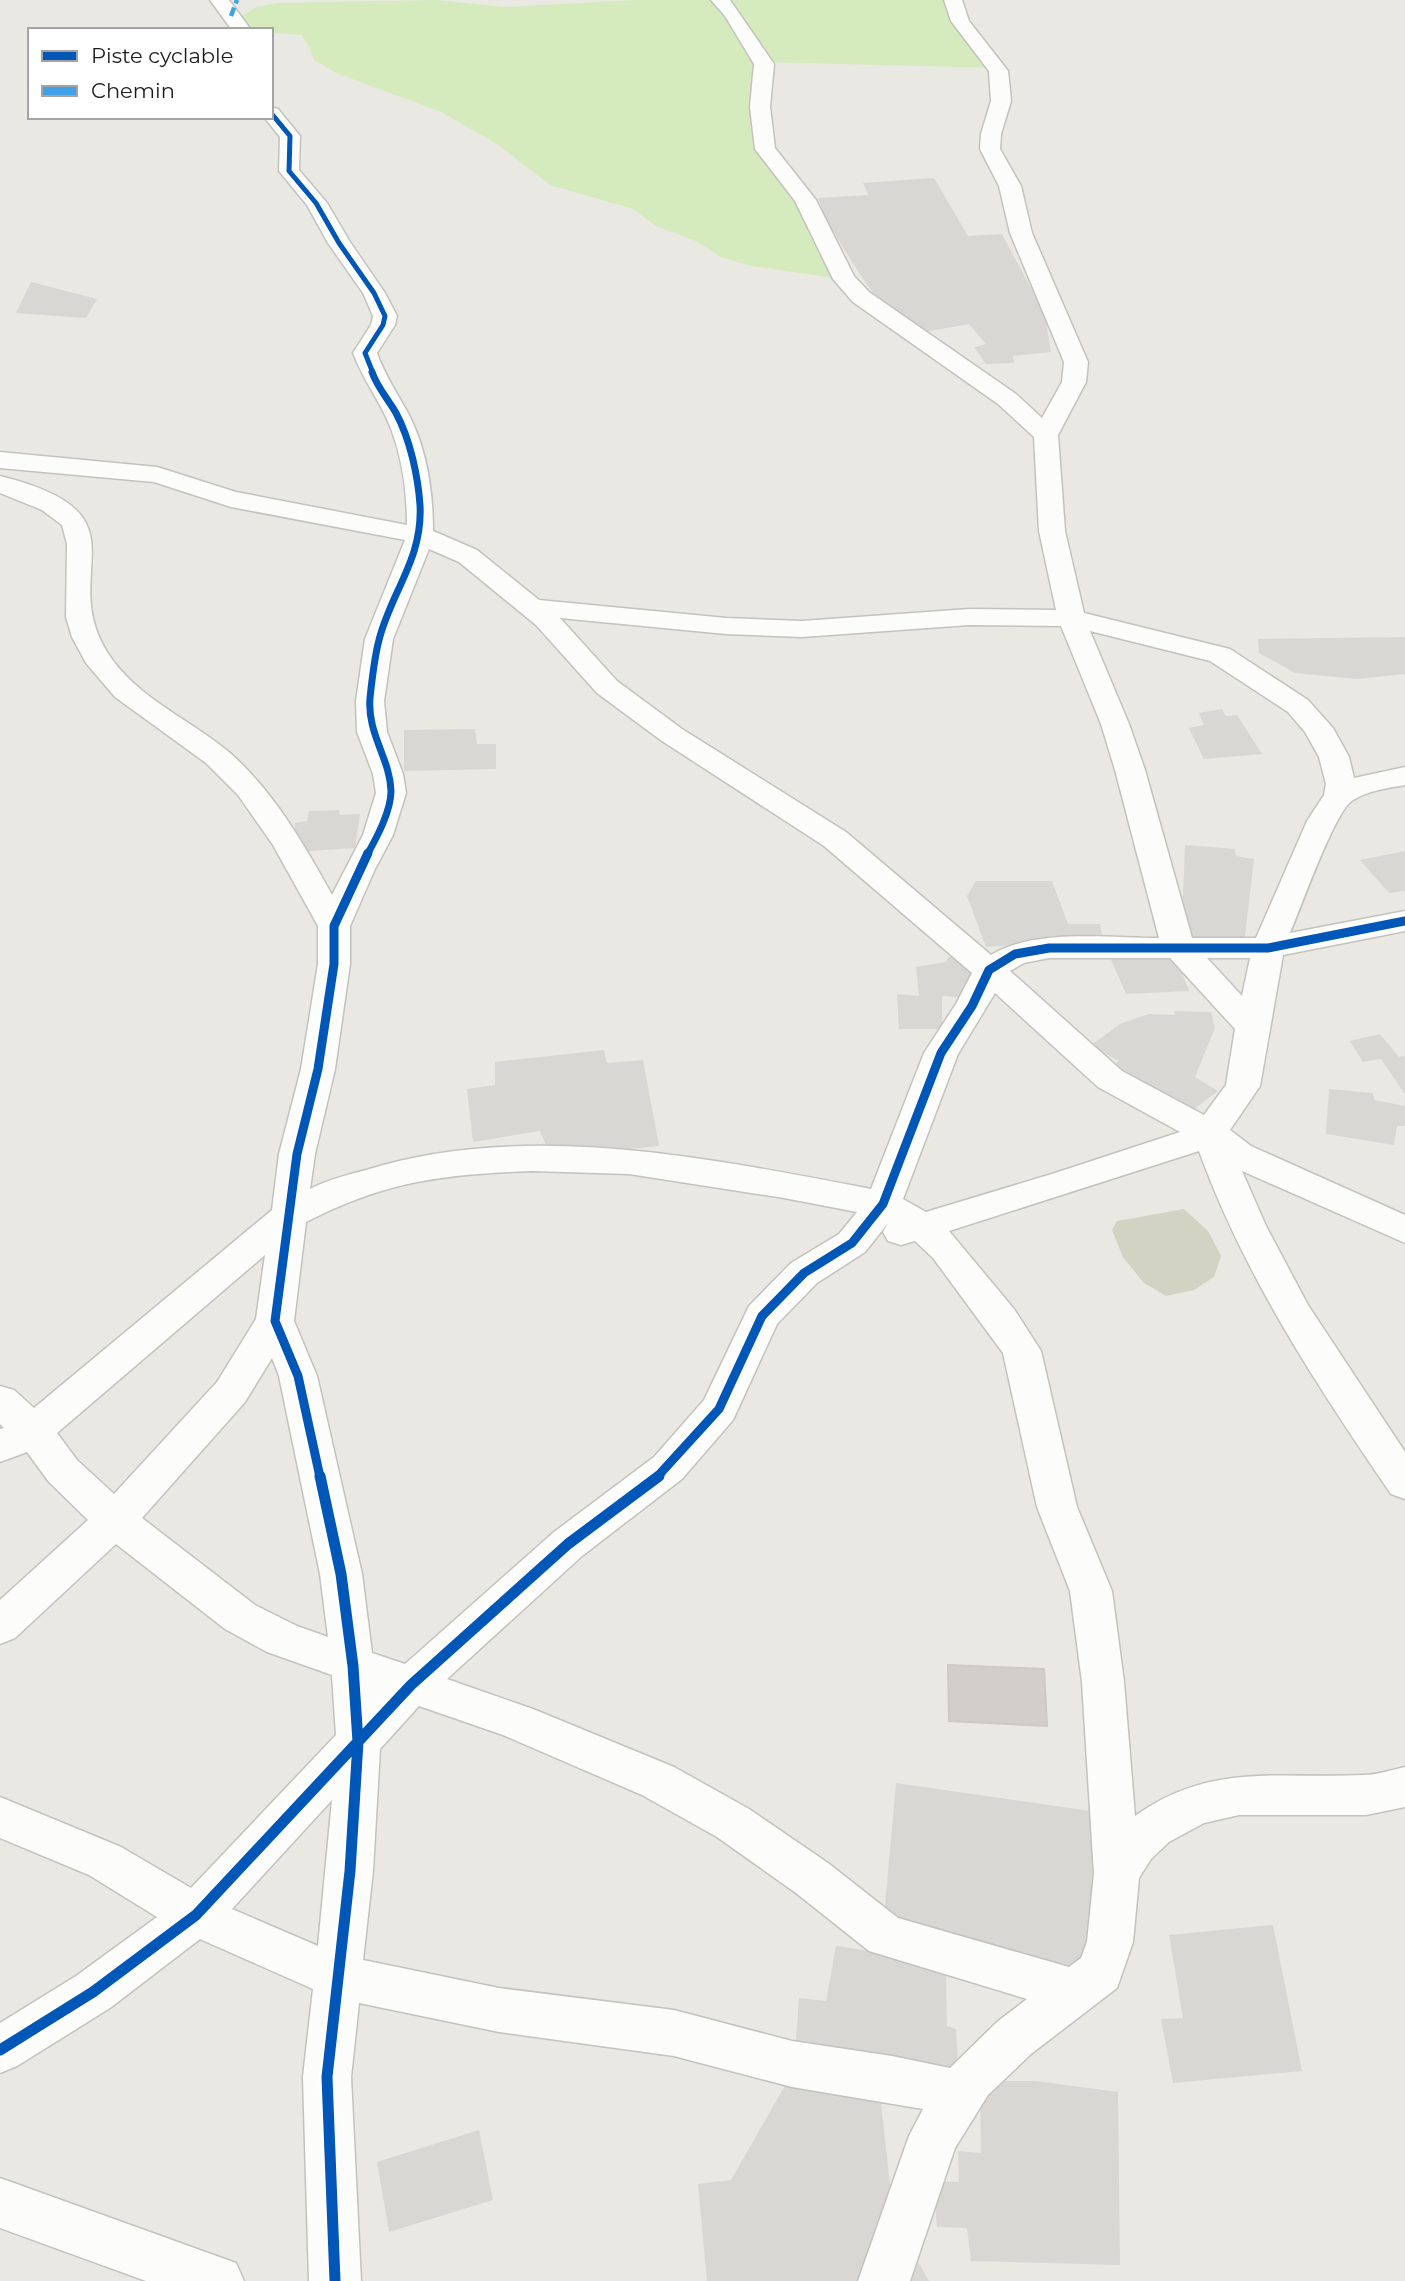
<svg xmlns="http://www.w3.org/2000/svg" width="1405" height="2281" font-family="Montserrat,sans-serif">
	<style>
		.residential { fill: #d9d7d4 }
		.construction { fill: #d3d3c3 }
		.grass { fill: #d5ebbe }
		.building { fill: #d2cfcb; stroke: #cdc9c4; stroke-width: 2 }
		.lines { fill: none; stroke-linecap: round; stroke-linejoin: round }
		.minor-casing { stroke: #c2c2bf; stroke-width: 3 }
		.minor { fill: #fcfcfb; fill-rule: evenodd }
		.quiet { stroke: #3da2ea; stroke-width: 4.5; stroke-dasharray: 9 4.5; stroke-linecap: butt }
		.cycleway-far3-casing { stroke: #fff; stroke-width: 8 }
		.cycleway-far2-casing { stroke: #fff; stroke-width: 10 }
		.cycleway-far1-casing { stroke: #fff; stroke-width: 13 }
		.cycleway-casing { stroke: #fff; stroke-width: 16 }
		.cycleway-far3 { stroke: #0057b8; stroke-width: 5 }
		.cycleway-far2 { stroke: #0057b8; stroke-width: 7 }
		.cycleway-far1 { stroke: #0057b8; stroke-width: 9 }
		.cycleway { stroke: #0057b8; stroke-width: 11 }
	</style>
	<rect width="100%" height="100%" fill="#eae8e2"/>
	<path class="residential" d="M934,178l34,58 34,-2 43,81 6,37 -38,4 1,7 -28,1 -12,-17 12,-3 -17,-20 -50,9 -40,-32 -18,-25 -35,-56 -8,-22 50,-3 -5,-12z
		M31,282l66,17 -11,19 -70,-5z
		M1405,637v37l-48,5 -62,-6 -36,-20 -1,-14z
		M1222,709l4,7 11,-1 25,39 -58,5 -15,-31 15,-3 -5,-12z
		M475,729l2,15h19v25l-92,2v-41z
		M339,810l1,5 20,-1 -5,34 -59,4 -1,-29 12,-2 2,-10z
		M1185,845l50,4 1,7 18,3 -10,85 -60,1 -17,-49h16z
		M1405,851v40l-16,2 -29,-33z
		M976,881h76l16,43h32l3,16 -117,7 -19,-51z
		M1173,950l16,41 -63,3 -17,-39z
		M948,957h17l9,22 -7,19 -25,-2v33h-43l-2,-35 22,2 -3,-29 30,-5z
		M1174,1011l37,1 4,16 -20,49 23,14 -37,28 -76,-49 14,-9 -29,-15 30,-22 29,-10 26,1z
		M1380,1034l19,23 6,-1v38l-24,-35 -18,3 -13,-21z
		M604,1050l3,13 36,-3 16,86 -108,11 -11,-26 -67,11 -6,-53 28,-4v-23z
		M1329,1089l44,4 1,7 31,6v20h-8l-3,19 -68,-11z
		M896,1783l201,29 -3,112 -16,50 -194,-57z
		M1273,1925l29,146 -129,12 -12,-64 22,-1 -14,-83z
		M836,1946l90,13 20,10 1,57 9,3 3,52 -164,-27 4,-56 27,3z
		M980,2081h56l82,11 2,173 -149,-4 -4,-33 -30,-1 -4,-46 26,1 -1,-31 23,2z
		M787,2082l92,2 15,137 35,60h-222l-9,-97 33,-4z
		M479,2130l14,70 -104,32 -12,-70z"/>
	<path class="construction" d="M1184,1209l24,22 13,25 -7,21 -20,13 -28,6 -22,-13 -21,-26 -11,-27 5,-9z"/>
	<path class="grass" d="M436,0l69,7 130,-7h315l44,68 -232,-6 -2,72 82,145 -91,-13 -30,-9 -25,-16 -40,-15 -23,-17 -83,-24 -53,-41 -56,-32 -105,-39 -22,-13 -5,-14 -7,-11 -31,-2v-3h-32l3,-14 14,-9 21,-4z"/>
	<path class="building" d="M948,1665l96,4 3,57 -98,-5z"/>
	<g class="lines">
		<defs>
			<path id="minor" d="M210,0h19l22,30h-19z
				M711,0h19l44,64 -4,43 5,41 41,52 38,76 15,16 147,102 26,24 20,-36 2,-20 -54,-129 -11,-47 -19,-37 1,-15 10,-33 -2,-30 -38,-50 -7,-21h18l7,21 39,50 3,30 -10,33 -1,15 21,37 11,47 56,129 -2,20 -28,53 7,96 19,82 146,36 78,51 25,28 16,29 5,21 51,-11v18c-18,3 -37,6 -52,15 -18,10 -53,110 -63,133l115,-22v20l-122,24 -23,131 -30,44 21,16 154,69v28l-163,-72 24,55 42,79 97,147v47l-14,-5c-74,-108 -147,-219 -192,-343l-250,80 65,78 27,42 36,156 35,84 12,91 11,134c75,-54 144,-37 228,-41 14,0 28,-5 42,-8v40l-39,8h-127l-35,8 -35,19 -18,17 -12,19 -6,64 -16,46 -86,66 -43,41 -33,53 -45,133h-52l51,-145 14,-27 -131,-22 -118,-31 -175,-24 -140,-29 -8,74 10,204h-52l-6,-204 10,-88 -113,-50 -90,69 -93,58 -17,7v-50l76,-47 81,-59 -68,-42 -89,-37v-41l121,50 70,41 145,-153 -4,-60 -65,-23 -42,-23 -109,-85 -101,94 -15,6v-44l88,-80 -39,-38 -22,-30 -27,10v-33l4,-1 -4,-4v-38l14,4 20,18 238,-198 7,-56 22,-85 17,-105v-38l-45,-81 -35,-50 -32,-32 -91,-66 -29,-34 -14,-26 -6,-20 1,-73 -5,-19 -20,-15 -42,-17v-17c153,38 56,94 107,176 29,46 83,67 123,101 44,39 74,91 102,142l31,-60 13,-42 -3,-19 -16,-42 -1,-31 9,-62 40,-99 -174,-33 -77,-25 -154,-14v-16l157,15 79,25 171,33c0,-36 -6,-76 -21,-108 -11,-23 -23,-38 -33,-64l18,-28 2,-9 -10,-23 -35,-50 -21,-38 -28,-34 1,-34 -16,-20h7v-10l7,2 22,27 -1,34 28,33 23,39 35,51 12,23 -2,9 -18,28c8,23 21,41 32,62 18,35 24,78 24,116l44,19 62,50 187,18 76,3 167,-12 87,1 -17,-79 -5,-94 -36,-33 -145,-102 -20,-23 -38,-78 -40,-52 -5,-42 4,-43 -29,-48zM429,549l30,13 77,63 61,68 65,48 162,105 148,127 -16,31 -32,49 -53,136c-162,-31 -345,-69 -505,-19 -19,5 -39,10 -56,19l5,-35 20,-85 15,-105v-38l25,-57 18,-34 13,-42 -3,-19 -16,-42 -3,-31 9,-62zM560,618l166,16 76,3 167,-12 92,1 40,98 14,46 44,168c-50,0 -124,-10 -168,17l-145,-123 -164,-103 -65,-48zM1090,631l120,30 78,51 17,20 14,25 7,27 -2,11 -17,26 -51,117h-64l-47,-168 -16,-46zM1049,958h121l65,71 -9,56 -22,30 -82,-44 -112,-100 14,-8zM1207,958h43l-8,38zM995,993l103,94 82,45 -125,41 -129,39 -23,-13 55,-145zM532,1171l97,3 155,24 73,14 -18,22 -48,29 -42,43 -45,94 -50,57 -100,75 -149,132 -33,-11 -10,-79 -45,-198 -23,-55 12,-99c79,-41 138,-48 226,-51zM888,1223l-5,9 5,9 13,4 14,-4 18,17 70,95 34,154 33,84 12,91 12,192 -7,68 -6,16 -12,9 -171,-49 -70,-55 -79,-54 -75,-42 -141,-58 -86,-30 135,-123 100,-77 51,-59 44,-96 40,-41 48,-31zM265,1255l-9,64 -39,63 -103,112 -37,-34 -20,-27zM272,1358l7,18 41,198 8,63 -31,-11 -42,-21 -113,-87 103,-116zM419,1706l84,29 139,60 75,42 79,56 73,58 158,48 -30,23 -47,46 -58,-12 -100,-15 -118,-31 -175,-22 -136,-28 10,-89 7,-122zM332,1800l-14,146 -86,-37z
				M0,2178l236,85 8,18h-98l-146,-53z"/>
		</defs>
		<use href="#minor" class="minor-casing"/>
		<use href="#minor" class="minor"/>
		<path class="quiet" d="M231,16l6,-16"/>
		<defs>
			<path id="cycleway-far3" d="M271,113l19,23 -1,35 27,32 23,40 35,50 11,23 -2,9 -18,28 8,20"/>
			<path id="cycleway-far2" d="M367,855c10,-18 24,-44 24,-64 -1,-33 -24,-57 -21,-93 2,-18 4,-39 9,-58 12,-48 44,-81 41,-135 -2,-29 -10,-66 -24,-92 -8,-14 -19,-26 -24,-41"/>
			<path id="cycleway-far1" d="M320,1477l-22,-101 -23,-55 22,-167 21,-85 16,-105v-38l34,-73
				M657,1477l62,-68 43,-93 42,-43 48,-30 31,-39 58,-151 31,-47 17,-36 26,-16 34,-6h219l137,-27"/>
			<path id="cycleway" d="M320,1476l21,98 12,92 5,76 -8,129 -23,206 8,204
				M0,2050l93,-58 103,-77 215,-230 157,-141 91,-68"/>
		</defs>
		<use href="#cycleway-far3" class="cycleway-far3-casing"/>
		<use href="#cycleway-far2" class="cycleway-far2-casing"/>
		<use href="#cycleway-far1" class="cycleway-far1-casing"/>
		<use href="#cycleway" class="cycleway-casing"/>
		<use href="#cycleway-far3" class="cycleway-far3"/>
		<use href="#cycleway-far2" class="cycleway-far2"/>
		<use href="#cycleway-far1" class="cycleway-far1"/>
		<use href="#cycleway" class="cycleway"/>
	</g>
	<rect x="28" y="28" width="245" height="91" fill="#ffffff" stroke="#a4a4a4" stroke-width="2"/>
	<rect x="42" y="51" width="35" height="10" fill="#0057b8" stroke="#a4a4a4" stroke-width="2"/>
	<text x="91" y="63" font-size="21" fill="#1b1b1b">Piste cyclable</text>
	<rect x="42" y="86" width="35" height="10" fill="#3da2ea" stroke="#a4a4a4" stroke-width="2"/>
	<text x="91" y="98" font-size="21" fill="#1b1b1b">Chemin</text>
</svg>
